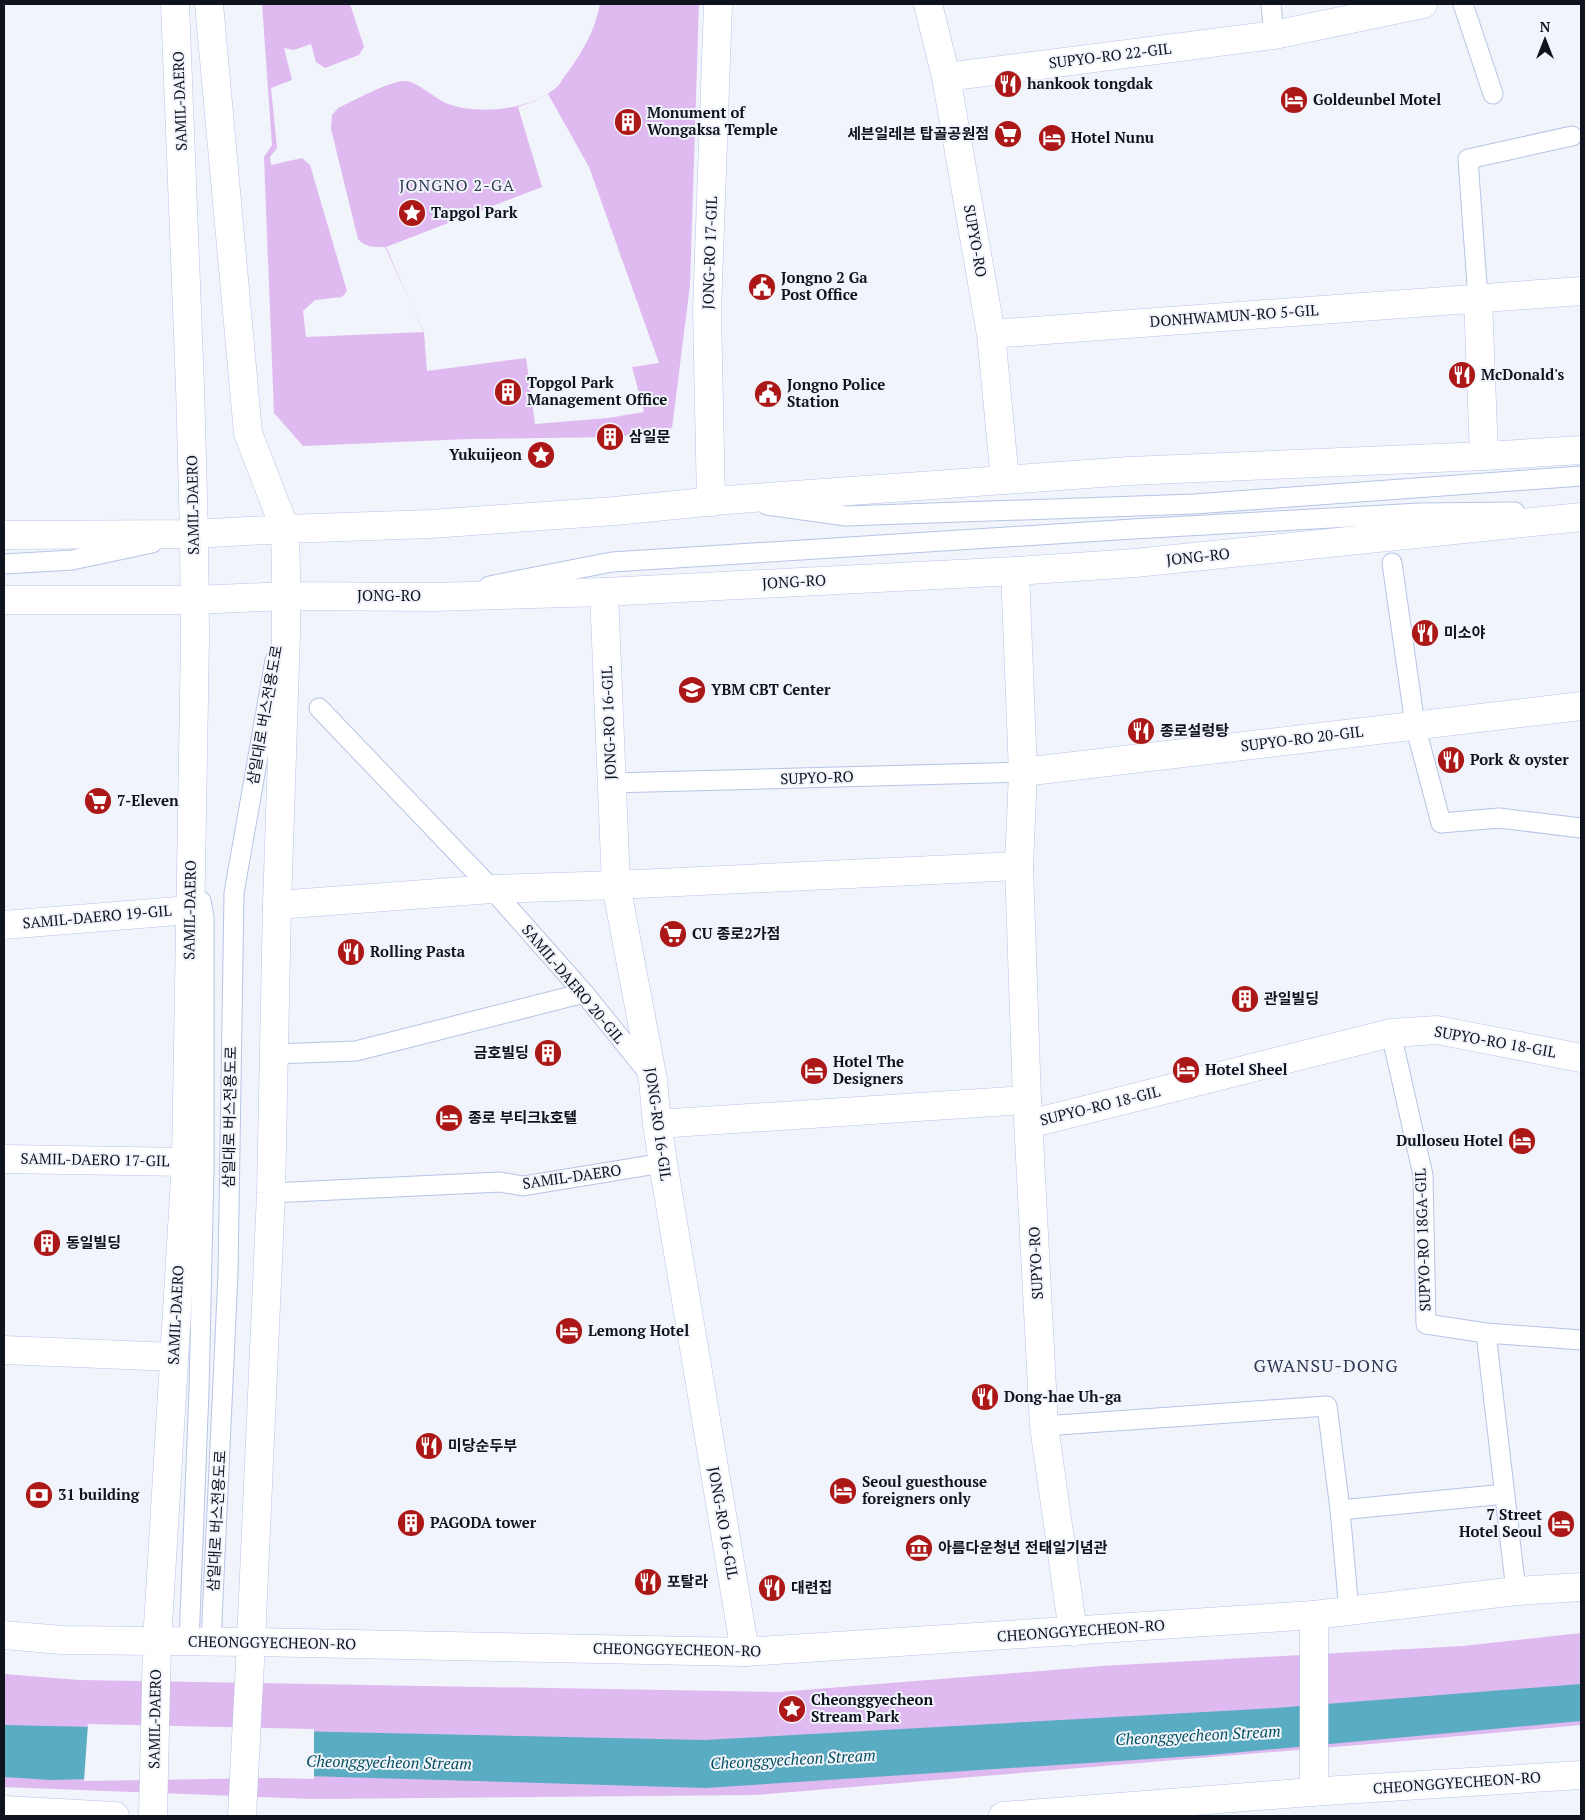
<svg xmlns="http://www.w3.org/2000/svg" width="1585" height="1820" font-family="'PT Serif','Noto Sans KR',serif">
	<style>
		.green { fill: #dfbaf0; fill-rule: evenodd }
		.water { fill: #5aacc3 }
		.pier { fill: #f1f4fb }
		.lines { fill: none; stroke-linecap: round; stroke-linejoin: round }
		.service-casing { stroke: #b6c4e6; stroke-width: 21 }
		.pedestrian-casing { stroke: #b6c4e6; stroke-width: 29 }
		.minor-casing { stroke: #b6c4e6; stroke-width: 29 }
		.tertiary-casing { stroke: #b6c4e6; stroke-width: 29 }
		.primary-casing { stroke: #b6c4e6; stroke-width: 29 }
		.service { stroke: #fff; stroke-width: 19 }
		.pedestrian { stroke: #fff; stroke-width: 28 }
		.minor { stroke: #fff; stroke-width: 28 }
		.tertiary { stroke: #fff; stroke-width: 28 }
		.primary { stroke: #fff; stroke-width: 28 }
		.labels { text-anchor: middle; stroke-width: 4; stroke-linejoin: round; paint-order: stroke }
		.street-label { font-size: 15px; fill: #0e131e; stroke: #f1f4fb }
		.poi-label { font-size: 15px; font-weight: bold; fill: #0e131e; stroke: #f1f4fb; text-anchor: start }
		.neighbourhood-label { font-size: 16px; letter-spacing: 1px; fill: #2d3853; stroke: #f1f4fb }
		.water-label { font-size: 16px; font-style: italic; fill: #034f60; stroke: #f1f4fb }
		.quarter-label { font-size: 18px; letter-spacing: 1px; fill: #2d3853; stroke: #f1f4fb }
	</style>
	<rect width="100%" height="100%" fill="#f1f4fb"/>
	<path class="green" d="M262,4h88l14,43 -5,8 -34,13 -9,-6 -5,-18 -17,6 -10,-2 8,32 -21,8 6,60 -7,9 1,8 31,-7 8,7 37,126 -5,6 -27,3 -12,11 3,26 118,-5 -39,-85c-10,0 -19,1 -27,-8l-27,-110 1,-14 6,-7c15,-7 51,-27 67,-27 12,0 30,18 43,23 30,11 84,6 109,-17 4,-4 7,-11 11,-15 15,-21 27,-42 32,-68h99l-9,281 -18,143 -55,9 -147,2 -167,7 -29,-33 -10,-256 8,-12zM548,94l41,73 70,196 -27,4 12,45 -36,6 -73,6 -9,-66 -99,13 -3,-38 -38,-86 156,-60 -24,-80 17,-6z
		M1581,1633v92l-199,18 -627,52 -440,4 -311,-12v-113l75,6 700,12 323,-26 361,-20z"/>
	<path class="water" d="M1581,1684v37l-371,34 -504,33 -433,-13 -222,5 -47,-3v-52l701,15 570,-32z"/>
	<path class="pier" d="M88,1724l226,5v50l-41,-1 -189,3z"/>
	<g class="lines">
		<defs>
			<path id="service" d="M1271,4l3,31
				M1463,4l30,90
				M1478,299l-10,-140 104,-23
				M767,505l79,11 348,-12 387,-28
				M1392,563l23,162 26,98 58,-5 82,10
				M4,564l68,-4 80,-17
				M489,586l123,-24 521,-33 287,-16 95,-1
				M319,708l173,181 92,104 66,82
				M611,783l412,-11
				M1391,1033l32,142 3,149 60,9 95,7
				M274,1054l82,-3 228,-58
				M271,1193l229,-11 23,4 140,-23
				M1486,1333l30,258
				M1044,1426l283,-20 13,104 9,101
				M1340,1510l165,-16
				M189,1642l10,-252 5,-220v-253l-3,-16
				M211,1642l17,-369 6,-380 41,-233"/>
			<path id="pedestrian" d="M1314,1615v177"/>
			<path id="minor" d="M928,4l18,73 45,257 14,146
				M946,77l328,-42 149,-31
				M1478,299l6,157
				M991,334l590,-43
				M711,502l-4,-192 11,-306
				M604,592l12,293 37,195 4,44 6,39 82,489
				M1023,772l558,-66
				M277,905l215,-16 124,-4 403,-19
				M4,925l186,-15
				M657,1124l370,-24
				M1029,1124l362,-91 46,-3 144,28
				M4,1159l182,3
				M4,1350l170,7"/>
			<path id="tertiary" d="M1015,571l8,201 -4,94 8,234 17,326 29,206"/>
			<path id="primary" d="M209,4l39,429 37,96 1,46v59l-9,271 -6,288 -20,449 -9,174
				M4,535l190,-1 91,-5 145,-5 185,-13 111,-11 403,-29 355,-15 97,-6
				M4,600h191l91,-4 148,1 170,-5 411,-21 120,-8 446,-46
				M4,1635l58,5 189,2 494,10 569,-37 202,-24 65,-4
				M4,1810l111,6
				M153,1816l4,-174 29,-480 9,-523 -1,-105 -4,-148 -15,-382
				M1003,1816l321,-25 257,-16"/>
		</defs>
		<use href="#service" class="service-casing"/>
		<use href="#pedestrian" class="pedestrian-casing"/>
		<use href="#minor" class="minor-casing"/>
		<use href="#tertiary" class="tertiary-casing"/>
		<use href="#primary" class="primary-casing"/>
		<use href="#service" class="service"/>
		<use href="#pedestrian" class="pedestrian"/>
		<use href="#minor" class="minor"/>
		<use href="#tertiary" class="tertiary"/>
		<use href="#primary" class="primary"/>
	</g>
	<defs>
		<symbol id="restaurant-disc" viewBox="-11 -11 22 22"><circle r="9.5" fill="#ab1817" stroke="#f1f4fb"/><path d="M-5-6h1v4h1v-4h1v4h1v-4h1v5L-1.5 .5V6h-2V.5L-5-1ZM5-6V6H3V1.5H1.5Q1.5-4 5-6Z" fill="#fff"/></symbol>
		<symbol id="hotel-disc" viewBox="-11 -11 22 22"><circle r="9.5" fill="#ab1817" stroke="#f1f4fb"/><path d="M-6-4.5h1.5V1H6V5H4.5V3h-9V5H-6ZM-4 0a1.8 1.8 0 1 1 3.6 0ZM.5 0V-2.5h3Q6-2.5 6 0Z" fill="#fff"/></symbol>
		<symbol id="building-disc" viewBox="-11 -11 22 22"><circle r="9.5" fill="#ab1817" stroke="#f1f4fb"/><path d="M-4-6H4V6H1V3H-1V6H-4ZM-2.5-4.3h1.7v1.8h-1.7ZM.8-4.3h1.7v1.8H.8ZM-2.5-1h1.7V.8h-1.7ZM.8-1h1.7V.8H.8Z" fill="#fff"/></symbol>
		<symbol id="supermarket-disc" viewBox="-11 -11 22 22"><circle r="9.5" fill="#ab1817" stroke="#f1f4fb"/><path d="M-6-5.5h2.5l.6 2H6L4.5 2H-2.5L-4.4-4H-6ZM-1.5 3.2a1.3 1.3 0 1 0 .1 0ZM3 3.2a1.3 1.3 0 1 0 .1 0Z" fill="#fff"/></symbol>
		<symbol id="sight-disc" viewBox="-11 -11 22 22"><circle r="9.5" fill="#ab1817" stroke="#f1f4fb"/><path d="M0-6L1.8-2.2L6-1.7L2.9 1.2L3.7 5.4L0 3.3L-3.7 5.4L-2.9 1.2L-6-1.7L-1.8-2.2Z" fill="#fff"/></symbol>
		<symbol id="civic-disc" viewBox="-11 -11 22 22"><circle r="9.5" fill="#ab1817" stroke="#f1f4fb"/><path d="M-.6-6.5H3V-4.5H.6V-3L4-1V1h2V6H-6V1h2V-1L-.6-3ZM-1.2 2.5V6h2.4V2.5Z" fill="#fff"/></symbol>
		<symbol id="school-disc" viewBox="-11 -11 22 22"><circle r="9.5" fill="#ab1817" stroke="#f1f4fb"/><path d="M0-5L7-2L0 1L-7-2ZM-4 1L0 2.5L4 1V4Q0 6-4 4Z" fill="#fff"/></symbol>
		<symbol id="bank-disc" viewBox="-11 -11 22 22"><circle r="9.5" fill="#ab1817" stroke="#f1f4fb"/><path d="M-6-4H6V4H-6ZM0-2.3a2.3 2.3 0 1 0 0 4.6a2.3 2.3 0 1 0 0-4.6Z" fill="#fff"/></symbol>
		<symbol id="museum-disc" viewBox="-11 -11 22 22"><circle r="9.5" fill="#ab1817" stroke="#f1f4fb"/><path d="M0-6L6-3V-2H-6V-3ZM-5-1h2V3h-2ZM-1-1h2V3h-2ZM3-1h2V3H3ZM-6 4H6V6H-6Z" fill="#fff"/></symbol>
	</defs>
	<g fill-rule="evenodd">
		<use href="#restaurant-disc" x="992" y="68" width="32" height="32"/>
		<use href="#hotel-disc" x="1278" y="84" width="32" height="32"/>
		<use href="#building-disc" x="612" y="106" width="32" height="32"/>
		<use href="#supermarket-disc" x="992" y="118" width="32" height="32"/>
		<use href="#hotel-disc" x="1036" y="122" width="32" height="32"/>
		<use href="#sight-disc" x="396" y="197" width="32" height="32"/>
		<use href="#civic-disc" x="746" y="271" width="32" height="32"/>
		<use href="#restaurant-disc" x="1446" y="359" width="32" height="32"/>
		<use href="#building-disc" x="492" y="376" width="32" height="32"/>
		<use href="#civic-disc" x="752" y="378" width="32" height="32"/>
		<use href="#building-disc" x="594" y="421" width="32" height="32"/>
		<use href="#sight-disc" x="525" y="439" width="32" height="32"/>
		<use href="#restaurant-disc" x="1409" y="617" width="32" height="32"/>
		<use href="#school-disc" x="676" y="674" width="32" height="32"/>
		<use href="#restaurant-disc" x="1125" y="715" width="32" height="32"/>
		<use href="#restaurant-disc" x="1435" y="744" width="32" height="32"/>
		<use href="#supermarket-disc" x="82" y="785" width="32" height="32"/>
		<use href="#supermarket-disc" x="657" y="918" width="32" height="32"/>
		<use href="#restaurant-disc" x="335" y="936" width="32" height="32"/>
		<use href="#building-disc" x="1229" y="983" width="32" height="32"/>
		<use href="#building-disc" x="532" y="1037" width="32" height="32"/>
		<use href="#hotel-disc" x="1170" y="1054" width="32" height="32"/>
		<use href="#hotel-disc" x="798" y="1055" width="32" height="32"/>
		<use href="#hotel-disc" x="433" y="1102" width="32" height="32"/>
		<use href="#hotel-disc" x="1506" y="1125" width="32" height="32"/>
		<use href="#building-disc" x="31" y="1227" width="32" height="32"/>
		<use href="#hotel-disc" x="553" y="1315" width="32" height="32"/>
		<use href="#restaurant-disc" x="969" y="1381" width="32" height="32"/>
		<use href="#restaurant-disc" x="413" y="1430" width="32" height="32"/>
		<use href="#hotel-disc" x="827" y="1475" width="32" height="32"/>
		<use href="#bank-disc" x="23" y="1479" width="32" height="32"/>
		<use href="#building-disc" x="395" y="1507" width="32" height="32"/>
		<use href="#hotel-disc" x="1545" y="1508" width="32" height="32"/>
		<use href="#museum-disc" x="903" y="1532" width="32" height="32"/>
		<use href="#restaurant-disc" x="632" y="1566" width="32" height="32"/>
		<use href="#restaurant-disc" x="756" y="1572" width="32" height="32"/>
		<use href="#sight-disc" x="776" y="1693" width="32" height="32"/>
	</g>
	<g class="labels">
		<g class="street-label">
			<text transform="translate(1110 56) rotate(-7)" y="5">SUPYO-RO 22-GIL</text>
			<text transform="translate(180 101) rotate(-92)" y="5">SAMIL-DAERO</text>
			<text transform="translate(975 241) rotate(80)" y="5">SUPYO-RO</text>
			<text transform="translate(710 253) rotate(-88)" y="5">JONG-RO 17-GIL</text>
			<text transform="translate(1234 316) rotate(-4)" y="5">DONHWAMUN-RO 5-GIL</text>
			<text transform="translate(193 505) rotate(-91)" y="5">SAMIL-DAERO</text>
			<text transform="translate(1198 557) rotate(-6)" y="5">JONG-RO</text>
			<text transform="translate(794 582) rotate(-3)" y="5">JONG-RO</text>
			<text x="389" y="601">JONG-RO</text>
			<text transform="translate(265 715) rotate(-80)" y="5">삼일대로 버스전용도로</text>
			<text transform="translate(609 723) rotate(-92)" y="5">JONG-RO 16-GIL</text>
			<text transform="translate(1302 739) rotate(-7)" y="5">SUPYO-RO 20-GIL</text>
			<text transform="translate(817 778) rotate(-2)" y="5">SUPYO-RO</text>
			<text transform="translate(190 910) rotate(-89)" y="5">SAMIL-DAERO</text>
			<text transform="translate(97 917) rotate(-5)" y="5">SAMIL-DAERO 19-GIL</text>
			<text transform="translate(573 984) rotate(50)" y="5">SAMIL-DAERO 20-GIL</text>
			<text transform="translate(1495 1042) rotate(10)" y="5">SUPYO-RO 18-GIL</text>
			<text transform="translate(1100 1106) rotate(-14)" y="5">SUPYO-RO 18-GIL</text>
			<text transform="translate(230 1117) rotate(-89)" y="5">삼일대로 버스전용도로</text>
			<text transform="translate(658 1124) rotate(82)" y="5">JONG-RO 16-GIL</text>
			<text transform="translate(95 1160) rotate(1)" y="5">SAMIL-DAERO 17-GIL</text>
			<text transform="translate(572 1177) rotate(-8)" y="5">SAMIL-DAERO</text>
			<text transform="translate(1423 1240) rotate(-92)" y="5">SUPYO-RO 18GA-GIL</text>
			<text transform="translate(1036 1263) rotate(-93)" y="5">SUPYO-RO</text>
			<text transform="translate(176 1315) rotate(-87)" y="5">SAMIL-DAERO</text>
			<text transform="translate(217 1521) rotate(-87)" y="5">삼일대로 버스전용도로</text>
			<text transform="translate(723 1523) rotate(80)" y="5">JONG-RO 16-GIL</text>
			<text transform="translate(1081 1631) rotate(-4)" y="5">CHEONGGYECHEON-RO</text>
			<text transform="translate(272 1643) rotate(1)" y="5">CHEONGGYECHEON-RO</text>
			<text transform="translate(677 1650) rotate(1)" y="5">CHEONGGYECHEON-RO</text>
			<text transform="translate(155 1719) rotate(-89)" y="5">SAMIL-DAERO</text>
			<text transform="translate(1457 1783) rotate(-4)" y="5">CHEONGGYECHEON-RO</text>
		</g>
		<g class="poi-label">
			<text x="1027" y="89">hankook tongdak</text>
			<text x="1313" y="105">Goldeunbel Motel</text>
			<text x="647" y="118">Monument of<tspan x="647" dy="17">Wongaksa Temple</tspan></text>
			<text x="989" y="139" text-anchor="end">세븐일레븐 탑골공원점</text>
			<text x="1071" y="143">Hotel Nunu</text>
			<text x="431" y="218">Tapgol Park</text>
			<text x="781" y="283">Jongno 2 Ga<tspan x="781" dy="17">Post Office</tspan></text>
			<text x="1481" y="380">McDonald's</text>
			<text x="527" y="388">Topgol Park<tspan x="527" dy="17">Management Office</tspan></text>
			<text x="787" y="390">Jongno Police<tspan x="787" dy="17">Station</tspan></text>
			<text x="629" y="442">삼일문</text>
			<text x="522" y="460" text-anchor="end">Yukuijeon</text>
			<text x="1444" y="638">미소야</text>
			<text x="711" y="695">YBM CBT Center</text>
			<text x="1160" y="736">종로설렁탕</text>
			<text x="1470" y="765">Pork &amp; oyster</text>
			<text x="117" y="806">7-Eleven</text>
			<text x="692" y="939">CU 종로2가점</text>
			<text x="370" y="957">Rolling Pasta</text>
			<text x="1264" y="1004">관일빌딩</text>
			<text x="529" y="1058" text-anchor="end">금호빌딩</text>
			<text x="833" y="1067">Hotel The<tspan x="833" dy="17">Designers</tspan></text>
			<text x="1205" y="1075">Hotel Sheel</text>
			<text x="468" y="1123">종로 부티크k호텔</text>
			<text x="1503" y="1146" text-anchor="end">Dulloseu Hotel</text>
			<text x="66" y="1248">동일빌딩</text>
			<text x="588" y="1336">Lemong Hotel</text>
			<text x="1004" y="1402">Dong-hae Uh-ga</text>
			<text x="448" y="1451">미당순두부</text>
			<text x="862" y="1487">Seoul guesthouse<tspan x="862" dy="17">foreigners only</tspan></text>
			<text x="58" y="1500">31 building</text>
			<text x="1542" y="1520" text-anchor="end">7 Street<tspan x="1542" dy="17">Hotel Seoul</tspan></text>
			<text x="430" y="1528">PAGODA tower</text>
			<text x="938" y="1553">아름다운청년 전태일기념관</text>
			<text x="667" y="1587">포탈라</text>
			<text x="791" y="1593">대련집</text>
			<text x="811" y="1705">Cheonggyecheon<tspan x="811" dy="17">Stream Park</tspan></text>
		</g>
		<g class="neighbourhood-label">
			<text x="457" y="191">JONGNO 2-GA</text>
		</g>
		<g class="water-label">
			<text transform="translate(1198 1735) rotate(-3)" y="6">Cheonggyecheon Stream</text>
			<text transform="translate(793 1759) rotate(-3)" y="6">Cheonggyecheon Stream</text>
			<text transform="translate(389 1762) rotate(1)" y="6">Cheonggyecheon Stream</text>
		</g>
		<g class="quarter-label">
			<text x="1326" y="1372">GWANSU-DONG</text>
		</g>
	</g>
	<rect width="1585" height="1820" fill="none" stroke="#0e131e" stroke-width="10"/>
	<g transform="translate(1545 40)" stroke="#f1f4fb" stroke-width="4" paint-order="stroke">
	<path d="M0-4L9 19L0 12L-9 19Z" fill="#0e131e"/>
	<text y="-8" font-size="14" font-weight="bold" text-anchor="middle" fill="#0e131e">N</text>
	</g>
</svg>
